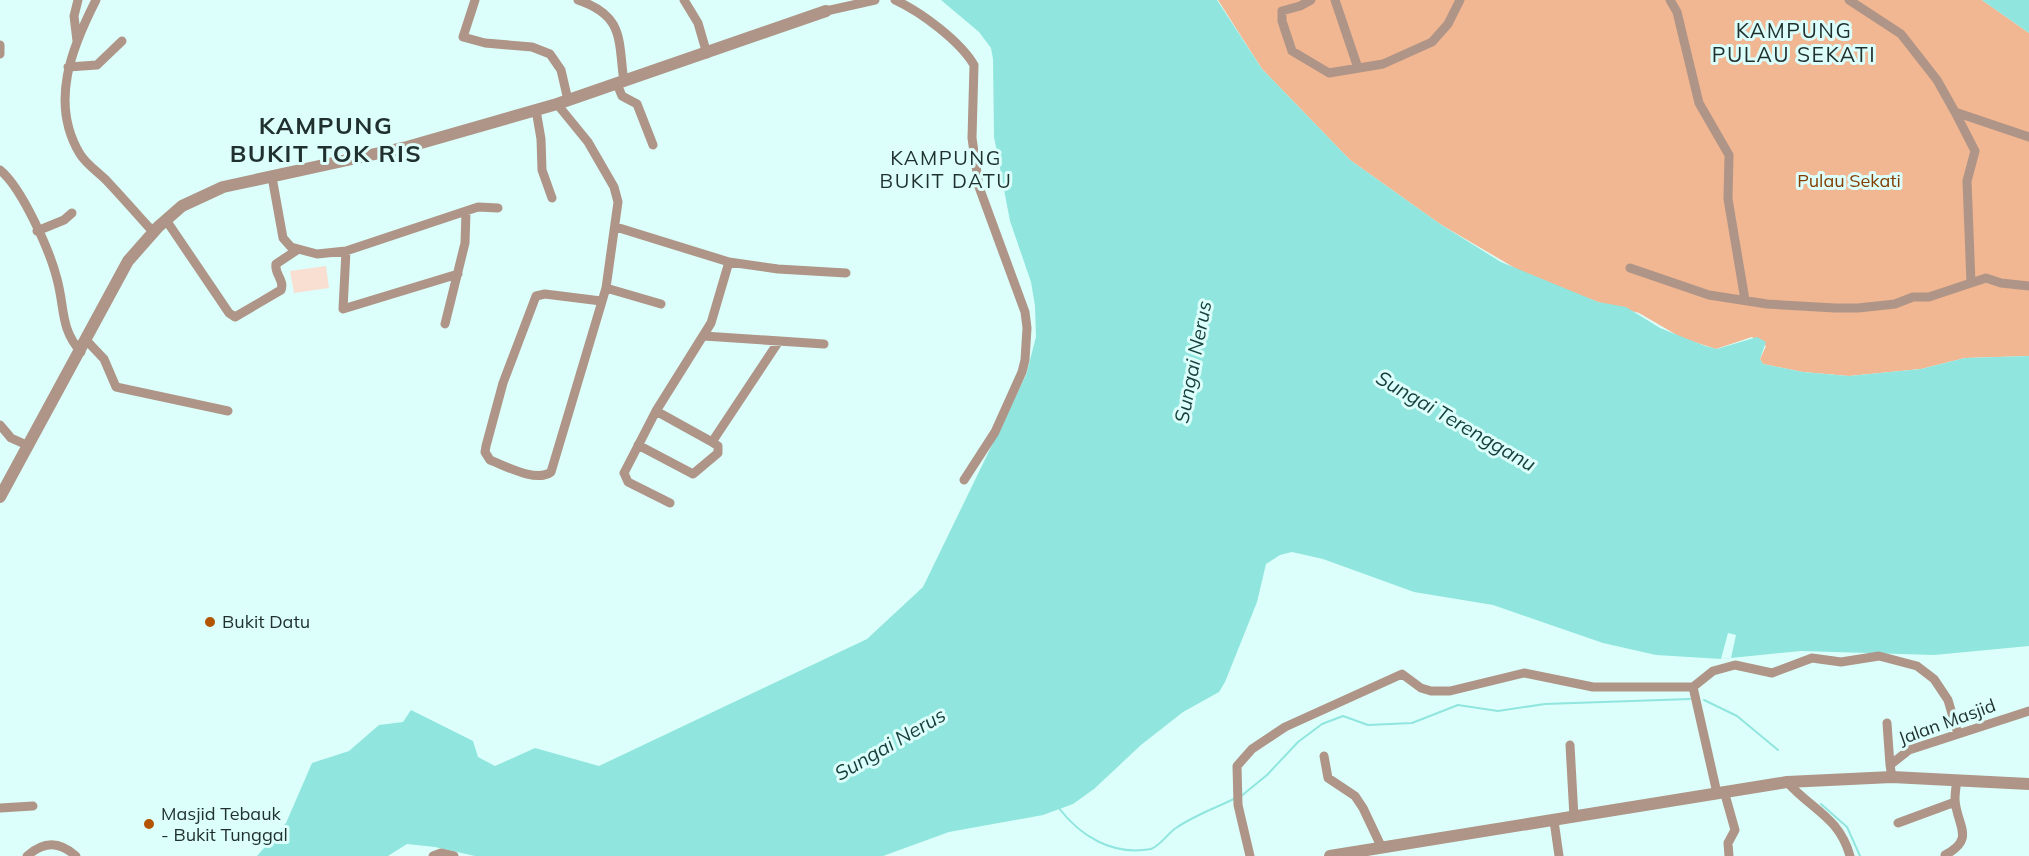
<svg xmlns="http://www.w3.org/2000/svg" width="2029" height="856" font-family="Mulish,sans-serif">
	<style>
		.green { fill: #f8dfd1 }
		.forest { fill: #f1b692 }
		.water { fill: #90e6de }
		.pier { fill: #dcfffb }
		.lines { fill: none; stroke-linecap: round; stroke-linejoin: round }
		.stream { stroke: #90e6de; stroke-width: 2 }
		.minor { stroke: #af9587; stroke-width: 9 }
		.tertiary { stroke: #af9587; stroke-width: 12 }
		.poi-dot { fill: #b25400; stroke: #dcfffb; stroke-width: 2 }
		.labels { text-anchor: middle; stroke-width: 6; stroke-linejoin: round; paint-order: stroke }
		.park-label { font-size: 18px; fill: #833d01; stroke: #dcfffb }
		.poi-label { font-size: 18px; fill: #1f302e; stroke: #dcfffb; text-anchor: start }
		.street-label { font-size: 18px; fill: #1f302e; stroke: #dcfffb }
		.neighbourhood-label { font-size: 20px; letter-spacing: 1.5px; fill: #1f302e; stroke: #dcfffb }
		.water-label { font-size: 20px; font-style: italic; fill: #163f3b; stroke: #dcfffb }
		.quarter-label { font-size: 21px; letter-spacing: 1.5px; fill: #1f302e; stroke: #dcfffb }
		.district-label { font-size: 24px; font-weight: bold; letter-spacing: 1.5px; fill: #1f302e; stroke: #dcfffb }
	</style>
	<rect width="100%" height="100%" fill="#dcfffb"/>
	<path class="green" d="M326,266l3,22 -35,5 -4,-22z"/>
	<path class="forest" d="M1218,0h764l47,33v323l-64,2 -44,11 -72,7 -46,-4 -40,-8 -3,-5 6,-13 -14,-9 -36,12 -34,-11 -43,-25 -41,-11 -73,-28 -85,-50 -90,-64 -88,-91z"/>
	<path class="water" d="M941,0h276l45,69 88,91 90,64 61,38 97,40 28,5 34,21 45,18 12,3 40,-12 9,5 -6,17 3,5 40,8 46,4 72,-7 44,-11 64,-2v290l-95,9 -133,-4 -80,8 -65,-4 -53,-12 -110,-38 -79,-13 -91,-33 -31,-7 -12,3 -14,9 -9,38 -32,80 -6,10 -36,20 -42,33 -47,44 -21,15 -30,11 -94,17 -66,24h-408l-40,-9 -28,-3 -19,12h-131l29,-33 26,-60 37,-12 30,-26 24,-3 8,-12 62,31 5,16 17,9 40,-18 64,18 268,-127 56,-52 103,-212 10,-38 -1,-31 -4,-24 -21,-61 -16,-84 -1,-78 -2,-11 -12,-16z
		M1982,0h47v33z"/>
	<path class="pier" d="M1728,633l8,2 -5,23 -10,1z"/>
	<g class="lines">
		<path class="stream" d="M1704,700l33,16 41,34
			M1240,797l27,-22 31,-33 24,-18 21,-8 25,9 44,-2 46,-18 40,6 47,-7 145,-5
			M1821,804l26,23 13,29
			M1058,807c22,29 54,49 93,42 10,-4 16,-15 25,-21 17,-12 39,-20 58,-29"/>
		<path class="minor" d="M96,0c-24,47 -47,103 -16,154 6,10 18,18 26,26 16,17 31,34 47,52
			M475,0l-12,37 22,6 47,4 18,7 11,16 7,30
			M578,0c47,16 40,40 46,82
			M684,0l14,23 9,31
			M895,0c26,12 65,41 79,65l-2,73 7,49 46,125 2,16 -2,32 -3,12 -27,60 -31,48
			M1311,0l-11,6 -18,5v10l10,30 37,22 54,-9 49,-22 16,-18 12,-24
			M1335,0l23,68
			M1670,0l7,12 22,91 30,52 -1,44 17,101
			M1849,0l52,34 36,46 18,32 74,25
			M826,11l49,-11
			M77,41l-3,-25 4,-16
			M0,45v9
			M68,67l29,-2 25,-24
			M617,84l5,12 15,8 16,41
			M557,104l31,38 26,45 4,15 -12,86 -55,184c-15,11 -45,-6 -61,-12l-5,-8 1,-6 17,-63 33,-87 9,-2 56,7
			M536,110l5,29 1,31 10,28
			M1955,112l20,39 -8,30 4,102
			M0,170c22,18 50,81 57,109 8,29 3,50 24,73
			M272,177l11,61 8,9 26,7 29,-3 132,-44 20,1
			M166,220l63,93 6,4 46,-27c4,-10 -7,-16 -5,-26l21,-14
			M616,227l113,35 49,7 68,4
			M37,231l27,-11 8,-7
			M346,251l-3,58 115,-35
			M1630,268l79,27 58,9 68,4h23l37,-4 18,-7h16l57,-19 15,5 28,3
			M606,288l55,16
			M445,324l20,-81 1,-31
			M704,336l120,8
			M87,341l17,18 12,28 112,24
			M0,425l11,13 18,8
			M712,442l67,-101
			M638,445l55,29 25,-21v-7l-6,-4 -56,-31
			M670,503l-42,-21 -4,-9 32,-62 55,-88 18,-61
			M1693,687l24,106
			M1887,723l3,42
			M1570,745l4,72
			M1324,756l4,22 27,18 8,12 18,38
			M1892,777l-2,-12 19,-15 120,-39
			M1787,782c25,28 52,35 63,74
			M1724,791l11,39 -7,13 1,13
			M0,808l33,-2
			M1554,821l5,35
			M1898,823l57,-21
			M1945,855c31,-16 12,-29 10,-55 0,-6 1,-14 2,-20
			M27,856c17,-15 32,-15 49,0
			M433,856l8,-3 13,3
			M1250,856l-12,-51 -1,-39 15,-17 33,-22 117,-53 19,14 10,3h19l74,-18 69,14h100l20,-16 22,-6 37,8 40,-15 29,4 38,-6 38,10 17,13 14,21 10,34"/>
		<path class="tertiary" d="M0,497l128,-236 30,-34 24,-21 41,-19 184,-40 150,-43 269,-93
			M1330,856l457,-74 105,-5 137,7"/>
	</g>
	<g class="poi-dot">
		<circle cx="210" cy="622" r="6"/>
		<circle cx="149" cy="824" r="6"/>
	</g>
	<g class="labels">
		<g class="park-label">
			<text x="1849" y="187">Pulau Sekati</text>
		</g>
		<g class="poi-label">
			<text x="222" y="628">Bukit Datu</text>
			<text x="161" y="820">Masjid Tebauk<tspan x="161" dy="21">- Bukit Tunggal</tspan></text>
		</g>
		<g class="street-label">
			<text transform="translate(1947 722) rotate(-20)" y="6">Jalan Masjid</text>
		</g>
		<g class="neighbourhood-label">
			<text x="946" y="165">KAMPUNG<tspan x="946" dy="23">BUKIT DATU</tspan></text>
		</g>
		<g class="water-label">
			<text transform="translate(1193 362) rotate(-79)" y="7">Sungai Nerus</text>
			<text transform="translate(1456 421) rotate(30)" y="7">Sungai Terengganu</text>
			<text transform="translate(890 744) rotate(-30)" y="7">Sungai Nerus</text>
		</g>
		<g class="quarter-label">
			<text x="1794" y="38">KAMPUNG<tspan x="1794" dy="24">PULAU SEKATI</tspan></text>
		</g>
		<g class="district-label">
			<text x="326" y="134">KAMPUNG<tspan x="326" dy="28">BUKIT TOK RIS</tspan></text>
		</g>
	</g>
</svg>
